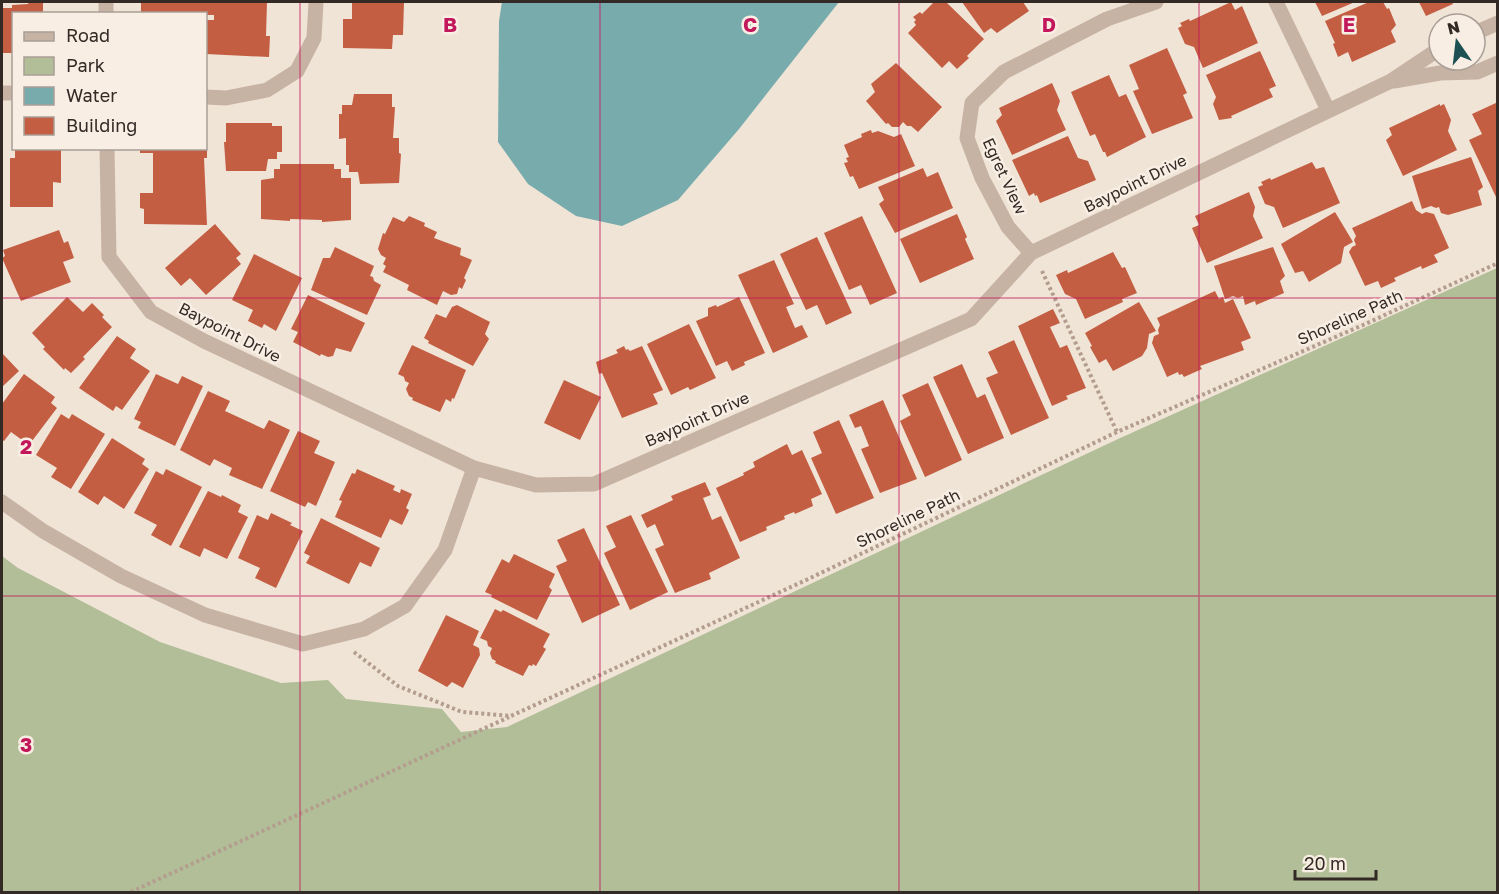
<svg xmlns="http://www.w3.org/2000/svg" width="1499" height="894" font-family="'Golos Text',sans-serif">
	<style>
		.green { fill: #b2be98 }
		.water { fill: #77abac }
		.building { fill: #c35e42 }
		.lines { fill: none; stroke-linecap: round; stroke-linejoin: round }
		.path { stroke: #b39d8e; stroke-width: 4; stroke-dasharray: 3 3; stroke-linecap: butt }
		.street { stroke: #c7b3a4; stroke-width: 15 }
		.grid { fill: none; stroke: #c2185b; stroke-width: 1.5; stroke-opacity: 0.55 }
		.labels { text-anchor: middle; stroke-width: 5; stroke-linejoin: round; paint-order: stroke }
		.street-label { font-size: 16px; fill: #332925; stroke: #f8eee3 }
		.grid-label { font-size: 20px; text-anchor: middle; font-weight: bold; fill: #c2185b; stroke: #f8eee3; stroke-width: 5; stroke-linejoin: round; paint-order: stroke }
	</style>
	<rect width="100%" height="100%" fill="#f0e4d7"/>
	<path class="green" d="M1497,268v624h-1495v-336l16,12 142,74 121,41 47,-3 18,19 96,10 19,23 46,-5 611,-288z"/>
	<path class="water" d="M502,2h337l-100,127 -61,71 -56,26 -46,-10 -48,-32 -30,-42 1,-121z"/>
	<path class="building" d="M29,2h14v12h-29v39h-12v-45h10v-3l16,-1z
		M141,2h126l-1,34h4l-1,21 -63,-3v-34h8v-5l-73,-1z
		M352,2h52l-1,33h-10l-1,14 -49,-1v-29h9z
		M934,2h12l38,37 -17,17 2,2 -12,11 -8,-8 -7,7 -34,-35 8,-8 -2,-3 2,-2 -3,-3 7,-5 2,2z
		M962,2h61l6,9 -32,22 -6,-5 -7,5z
		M1231,2l4,8 7,-4 16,37 -55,25 -9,-21 -9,-3 -7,-16 4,-2 -2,-3 9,-4 1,2z
		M1315,2h40l-33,14z
		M1369,2h14l4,7 2,-1 7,17 -5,6 5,11 -44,20 -4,-10 -10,5 -5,-13 2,-1 -10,-22z
		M1419,2h33l1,2 -27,12z
		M1167,48l20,45 -4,2 10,23 -41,16 -19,-43 6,-2 -10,-24z
		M1260,51l16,35 -7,3 4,8 -42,19 1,2 -13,2 -6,-16 3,-7 -10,-22z
		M896,63l46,44 -24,25 -7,-6h-4l-4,-4 -4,5h-7l-4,-4 -2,1 -20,-23 9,-9 -4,-8z
		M1109,75l10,22 7,-3 20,43 -39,20 -2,-5h-2l-8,-18 -5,2 -19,-44z
		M1052,83l8,18 -3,9 9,20 -54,25 -16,-34 6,-6 -3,-7z
		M354,94h38v13h3l-2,31h6v15l2,1 -2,29 -39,1 -2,-12h-9v-7h-3v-27l-7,1v-25h3v-9h10z
		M1498,102v94l-2,1 -27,-57 13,-6 -10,-20z
		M1440,104v2l4,-2 7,16 -3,11 9,19 -54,26 -17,-36 6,-5 -3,-7z
		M226,123h46v3h10v26h-5v7h-9l-2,12h-40l-2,-29h2z
		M871,130l1,3 6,-2 16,6 7,-3 14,32 -56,23 -6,-13 -3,1 -6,-14 4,-1 -2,-4 3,-1 -5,-12 18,-8 -1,-3z
		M1068,136l10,22 10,3 8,19 -56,23 -3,-8 -2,1 -1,-3 -5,3 -17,-36z
		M15,148h46v35l-8,-1v25h-43v-49h5z
		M140,148h67v10h-3l3,67 -63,-1v-15l-4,-1v-15h13v-40h-13z
		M1471,157l12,30 -5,4 4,14 -34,10 -7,-2 -2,-6 -3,1 -5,-2 -9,3 -10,-33z
		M1312,162l4,7 8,-2 16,36 -57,25 -9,-21 -9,-3 -7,-17 5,-2 -2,-3 9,-4 1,2z
		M280,164h54v5h7v9h10v42l-29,2v-2l-32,-1v2l-29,-2v-39l13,-2v-9h6z
		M923,168l4,9 11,-5 15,36 -58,25 -16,-29 5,-4 -6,-13z
		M1249,192l6,15 -2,9 10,22 -56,25 -15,-35 7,-3 -4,-9z
		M1412,201l4,9 6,4 4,-2 8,2 15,34 -15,7 4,7 -16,7 -1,-3 -27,12 2,3 -15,7 -3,-7 -13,5 -16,-34 3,-5 4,-2 -2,-5 2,-4 -4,-8z
		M1335,212l18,30 -9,5 -3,16 -32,19 -6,-11 -8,2 -14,-29z
		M957,214l10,23 -2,2 9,20 -54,24 -20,-44z
		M409,216l16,7 -1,3 13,6 -3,6 27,10 -1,7 12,5 -8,18 2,2 -4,9 -3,-2 -2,7 -6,1 -8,-4 -6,14 -30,-15 2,-5 -26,-13 3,-6 -3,-2 3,-6 -5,-3 -3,-6 5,-16 2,1 8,-17 11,5z
		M862,216l35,77 -27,12 -9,-20 -12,5 -25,-57z
		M215,224l26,30 -5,4 5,6 -35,31 -16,-17 -9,8 -16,-18z
		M59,230l5,13 4,-2 6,17 -11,4 8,20 -50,19 -19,-43 3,-2 -2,-6z
		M817,237l35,76 -26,12 -9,-20 -11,5 -26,-56z
		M335,247l39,19 -4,10 3,1 1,4 7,4 -14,30 -56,-25 12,-32h7z
		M1273,247l12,29 -5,5 4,12 -28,12 -1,-4 -10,4 -2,-9 -5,2 -5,-2 -8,3 -11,-33z
		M1113,252l9,16 3,-1 12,26 -15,6 1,3 -38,17 -9,-20 -11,-5 -9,-19 11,-5 1,3z
		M254,254l48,24 -26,53 -12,-7 -2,4 -14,-7 5,-11 -21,-10z
		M774,260l20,44 -8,3 9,21 7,-3 6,12 -35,16 -35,-78z
		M1215,291l4,8 4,-2 2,6 8,-4 18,39 -10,4 3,8 -44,16 2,3 -18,8 -2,-3 -3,1 -1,-3 -11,5 -15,-34 2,-7 5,-2 -1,-4 2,-5 -3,-7z
		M308,295l57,28 -14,29 -15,-4 -3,8 -5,1 -7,-3 -1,2 -27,-14 5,-10 -7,-3z
		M67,297l16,15 9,-9 12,12 -2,2 10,10 -29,30 2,2 -14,14 -6,-5 -1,2 -21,-21 2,-2 -13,-14z
		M739,297l26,56 -21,9 1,3 -13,6 -5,-10 -11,5 -20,-45 12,-5v-8l8,-3 1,2z
		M1139,302l17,29 -7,3 -2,14 -5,8 -29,15 -7,-12 -7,4 -9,-16 2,-1 -7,-13z
		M457,305l33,17 -5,12 4,5 -16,27 -45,-23 1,-2 -5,-3 12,-24 10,4 6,-11z
		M1053,309l7,14 -10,4 10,21 7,-3 19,43 -20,8 2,3 -16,7 -34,-80z
		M689,324l27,54 -26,12 -2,-3 -17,8 -24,-51z
		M117,336l19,13 -6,9 20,13 -28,39 -6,-4 -3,5 -34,-23z
		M1014,340l35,78 -38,17 -25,-57 12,-5 -10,-21z
		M412,345l54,25 -12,29 -2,-1 -1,4 -5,-3 -6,13 -28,-12 1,-2 -4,-2 -3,-7 3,-6 -4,-2 -1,-4 -6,-3z
		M624,346l2,4 2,-1 2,2 12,-5 21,44 -10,4 5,10 -36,14 -20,-45 -3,1 -3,-12 22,-9 -2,-3z
		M2,353l17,18 -17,16z
		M962,364l15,34 8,-4 19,44 -36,16 -35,-77z
		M24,374l31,23 -4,6 6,5 -28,37 -18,-13 -7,9 -2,-1v-36z
		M156,374l22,10 4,-8 21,10 -28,60 -37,-18 3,-6 -7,-3z
		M564,380l37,17 -21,43 -36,-17z
		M928,383l34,77 -37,17 -25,-56 11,-6 -9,-20z
		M208,391l22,10 -5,10 39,18 5,-9 21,10 -28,59 -33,-14 3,-7 -18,-9 -4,7 -30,-16z
		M883,400l34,79 -37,14 -19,-44 8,-3 -8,-20 -6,2 -6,-13z
		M61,414l8,5 3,-5 33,20 -34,55 -20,-12 6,-9 -21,-13z
		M839,420l35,78 -38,16 -25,-56 11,-5 -9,-21z
		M298,431l22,10 -6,12 21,9 -19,44 -8,-4 -3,5 -35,-16z
		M112,438l33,21 -3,5 7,5 -25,40 -20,-13 -6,9 -20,-13z
		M787,444l5,11 10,-5 20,44 -11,5 2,7 -18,8 -1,-2 -10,4 1,3 -19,8 1,3 -27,12 -24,-54 28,-13 -1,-2 12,-6 -2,-5z
		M166,469l36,18 -31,59 -20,-11 6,-10 -23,-12 22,-42 7,4z
		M357,469l38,17 -2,4 7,3 1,-4 11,5 -6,14 3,2 -7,15 -12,-6 -9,19 -46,-21 7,-16 -3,-1 13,-27 3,1z
		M705,482l6,13 -8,3 9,22 9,-4 19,42 -31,15 2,6 -36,14 -20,-44 9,-4 -9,-21 -8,4 -6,-13 32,-15 -2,-4z
		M208,491l13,6 1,-2 19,10 -3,7 10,5 -21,42 -23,-11 -4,9 -21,-10z
		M271,513l21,10 -2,2 13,6 -27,57 -21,-10 5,-10 -22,-10 19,-43 11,5z
		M631,515l37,77 -38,18 -26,-57 12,-6 -10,-21z
		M321,518l59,30 -9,19 -11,-5 -11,22 -43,-21 4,-7 -6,-3z
		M584,528l36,77 -38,18 -26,-57 11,-5 -10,-21z
		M514,554l41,20 -6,13 3,3 -15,30 -46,-23 1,-2 -7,-3 17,-33 7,4z
		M495,609l6,3 2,-2 47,24 -7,13 3,2 -10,17 -3,-2 -1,2 -3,-1 -6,11 -28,-13 1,-2 -4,-2 -2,-6 2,-5 -4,-2 -1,-5 -7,-3z
		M446,615l33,16 -6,14 6,3 1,7 -17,33 -11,-6 -5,5 -29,-16z"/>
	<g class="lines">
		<path class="path" d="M1042,271l75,161
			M354,652l44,34 64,26 49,4 293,-135 313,-149 246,-107 135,-62
			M131,892l378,-175"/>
		<path class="street" d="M1276,2l52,108
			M106,14v-12
			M1475,33l23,-10
			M1394,81l46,-8 37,-1 21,-9
			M2,93h12
			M206,97l20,1 41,-8 30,-19 17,-33 2,-36
			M107,148l2,109 42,55 53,29 270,127 62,17 58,-1 377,-165 60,-66 360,-172 48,-32
			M1031,253l-23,-26 -26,-49 -15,-40 5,-35 32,-31 103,-53 49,-17
			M2,502l41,29 78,45 84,39 98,29 61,-15 41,-23 40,-56 29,-82"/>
	</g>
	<path class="grid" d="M300,2v890M600,2v890M899,2v890M1199,2v890M2,298h1496M2,596h1496"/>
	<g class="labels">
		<g class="street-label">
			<text transform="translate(1005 176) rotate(65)" y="6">Egret View</text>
			<text transform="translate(1135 183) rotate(-26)" y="6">Baypoint Drive</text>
			<text transform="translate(1350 317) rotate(-24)" y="6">Shoreline Path</text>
			<text transform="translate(230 332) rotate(27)" y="6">Baypoint Drive</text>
			<text transform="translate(697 419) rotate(-24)" y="6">Baypoint Drive</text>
			<text transform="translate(908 518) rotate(-26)" y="6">Shoreline Path</text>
		</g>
	</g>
	<g class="grid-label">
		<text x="450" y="32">B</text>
		<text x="750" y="32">C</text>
		<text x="1049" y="32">D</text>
		<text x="1349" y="32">E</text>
		<text x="26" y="454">2</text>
		<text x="26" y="752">3</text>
	</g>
	<rect width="1499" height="894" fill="none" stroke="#332925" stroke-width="6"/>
	<rect x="12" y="12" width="195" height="138" fill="#f8eee3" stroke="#a99f97" stroke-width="1.5"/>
	<rect x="24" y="32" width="30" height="9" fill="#c7b3a4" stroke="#a99f97" stroke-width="1.5"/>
	<text x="66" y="42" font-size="18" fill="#332925">Road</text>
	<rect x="24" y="57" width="30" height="18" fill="#b2be98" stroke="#a99f97" stroke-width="1.5"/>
	<text x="66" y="72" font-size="18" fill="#332925">Park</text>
	<rect x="24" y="87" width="30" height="18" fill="#77abac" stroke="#a99f97" stroke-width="1.5"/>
	<text x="66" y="102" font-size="18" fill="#332925">Water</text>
	<rect x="24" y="117" width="30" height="18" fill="#c35e42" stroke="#a99f97" stroke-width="1.5"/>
	<text x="66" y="132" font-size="18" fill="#332925">Building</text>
	<g transform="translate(1457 42) rotate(346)"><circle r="28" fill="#f8eee3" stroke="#a99f97" stroke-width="1.5"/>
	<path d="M0-4.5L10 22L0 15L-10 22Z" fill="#1c5053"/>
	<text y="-9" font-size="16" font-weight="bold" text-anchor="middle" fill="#332925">N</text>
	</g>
	<path d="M1295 870v9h81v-9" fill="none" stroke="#332925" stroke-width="3"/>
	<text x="1304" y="870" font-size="18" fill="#332925" stroke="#f8eee3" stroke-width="4.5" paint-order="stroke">20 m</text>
</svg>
